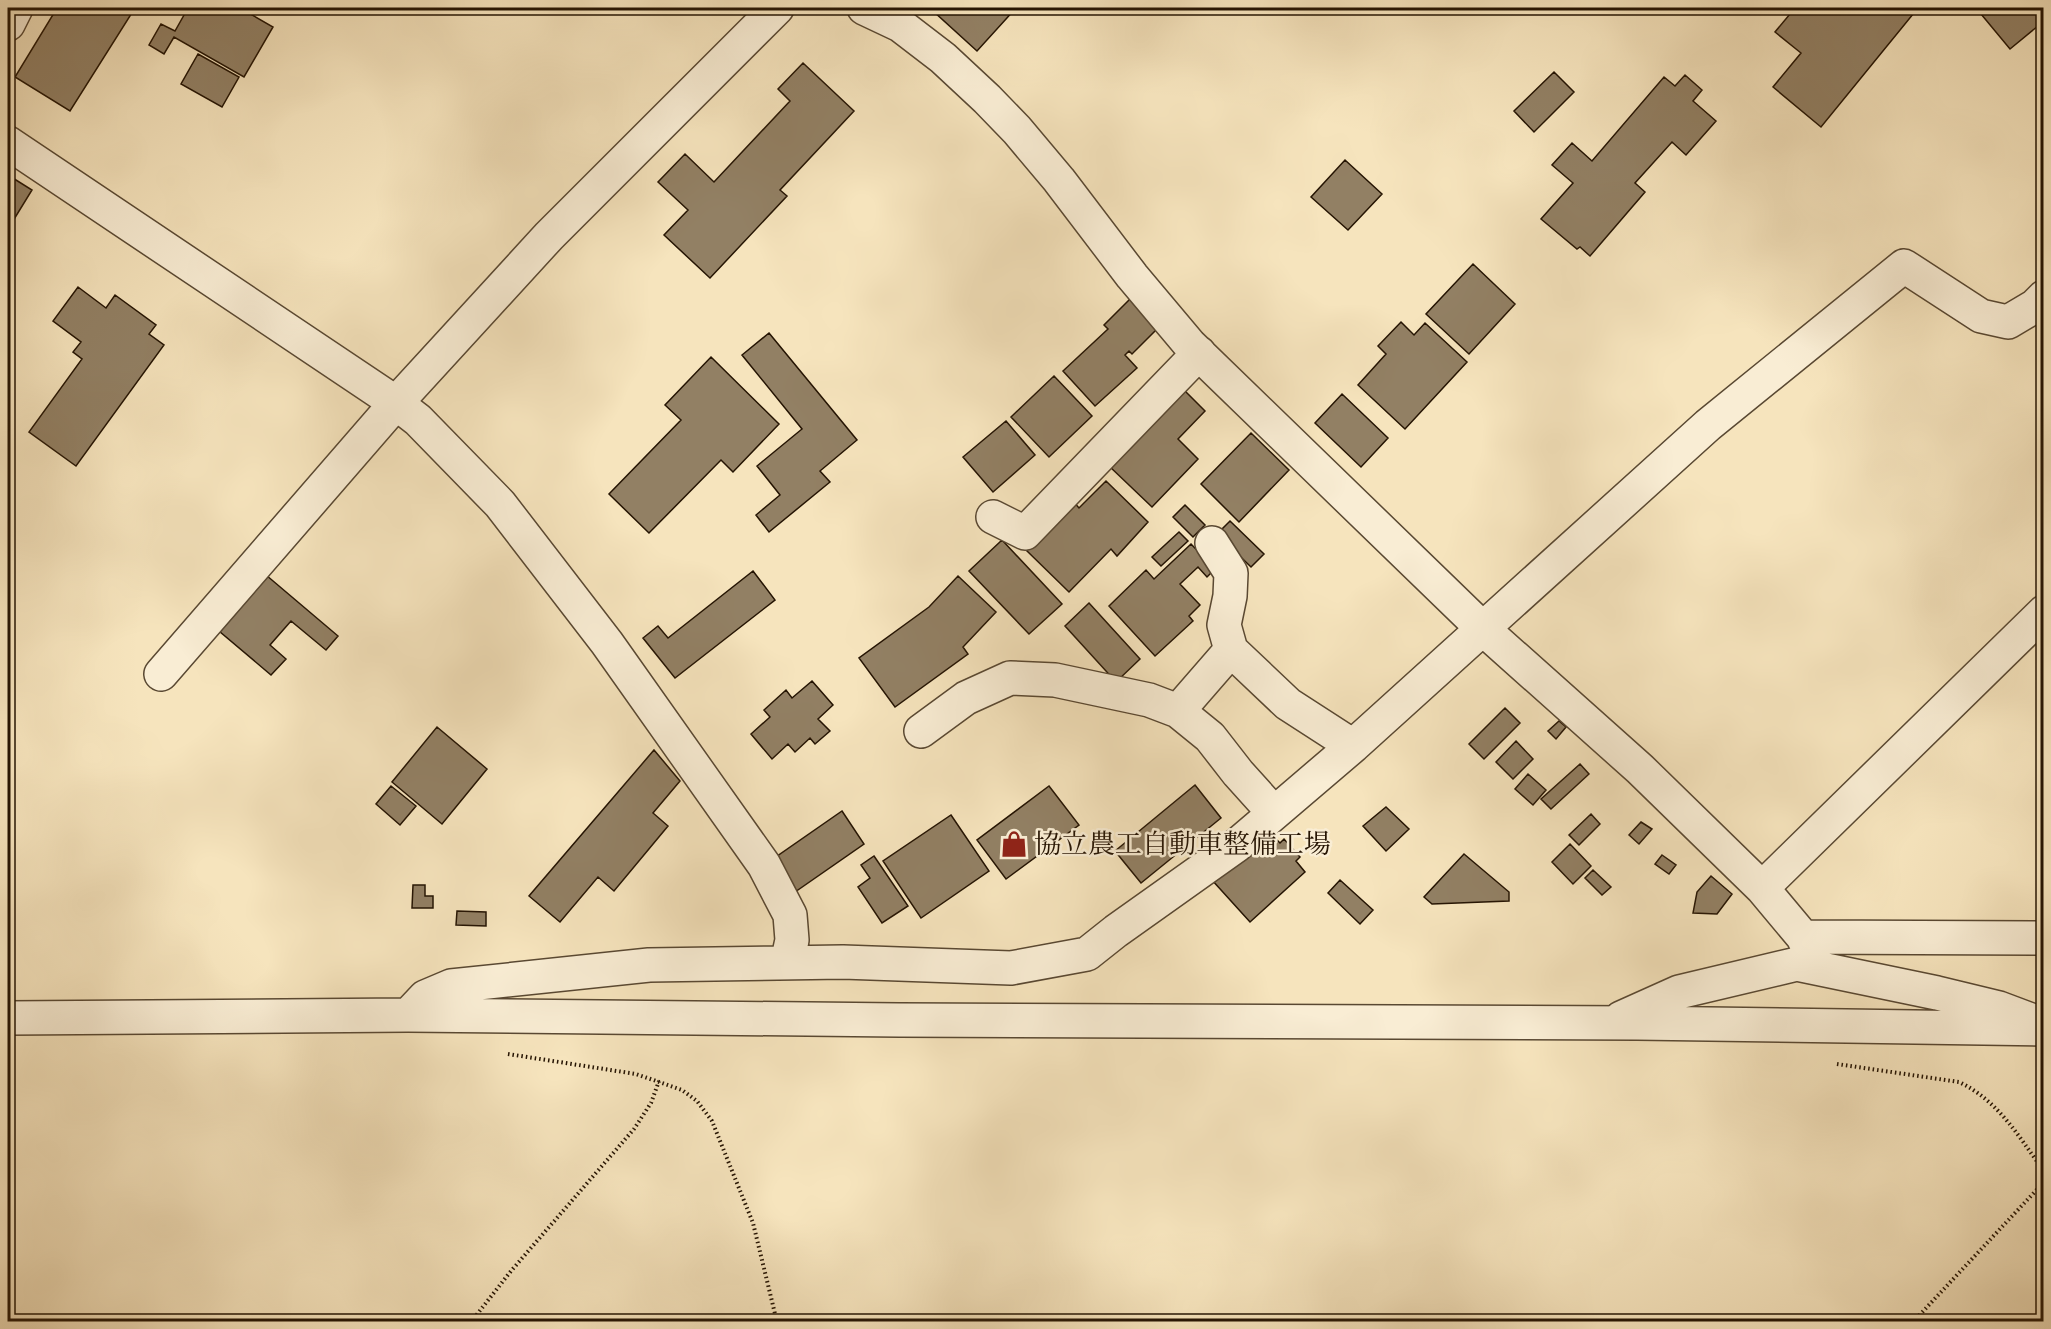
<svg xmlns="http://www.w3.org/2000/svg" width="2051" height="1329" font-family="'EB Garamond','Noto Serif JP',serif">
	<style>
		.building { fill: #928064; stroke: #251403; stroke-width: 1.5 }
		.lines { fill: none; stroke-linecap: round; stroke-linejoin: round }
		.street-casing { stroke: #594832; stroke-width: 36 }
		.path { stroke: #251403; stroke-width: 4; stroke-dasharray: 1.5 3; stroke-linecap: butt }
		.street { stroke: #f9edd4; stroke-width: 33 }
		.labels { text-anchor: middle; stroke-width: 5; stroke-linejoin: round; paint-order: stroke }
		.poi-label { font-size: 27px; fill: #251403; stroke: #f9edd4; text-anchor: start }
	</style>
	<rect width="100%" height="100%" fill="#f6e4bd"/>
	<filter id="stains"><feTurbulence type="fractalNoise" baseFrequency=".00333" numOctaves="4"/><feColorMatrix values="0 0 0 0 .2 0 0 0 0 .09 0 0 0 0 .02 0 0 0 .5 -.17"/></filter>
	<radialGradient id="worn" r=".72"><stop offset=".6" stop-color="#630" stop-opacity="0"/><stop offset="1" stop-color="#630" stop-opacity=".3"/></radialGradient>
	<path class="building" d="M57,8h78l-65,103 -55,-34z
		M188,8h52l33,19 -29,50 -70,-40 -10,17 -15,-9 12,-21 14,7z
		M935,8h81l-39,43 -45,-41z
		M1795,8h6l5,4 4,-4h108l-97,119 -48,-40 28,-34 -26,-21z
		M1976,8h59l9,10v3l-34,28z
		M198,54l41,23 -17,30 -41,-23z
		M803,63l51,48 -74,79 7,6 -77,82 -46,-43 24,-25 -30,-28 27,-28 29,28 76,-81 -12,-12z
		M1554,72l20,20 -40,40 -20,-21z
		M1685,75l17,15 -9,11 23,20 -30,34 -14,-13 -37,41 10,9 -55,64 -10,-9 -3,2 -36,-30 32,-36 -21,-18 20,-22 20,18 72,-84 11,9z
		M1345,160l37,34 -34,36 -37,-33z
		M8,175l24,15 -24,39z
		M1473,264l42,40 -46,50 -43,-40z
		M78,287l28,21 9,-13 41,30 -7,9 15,11 -88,121 -47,-34 53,-73 -9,-7 8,-10 -28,-21z
		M1131,298l29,28 -28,28 -3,-3 -4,4 12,13 -42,38 -32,-35 45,-42 -4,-4z
		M1401,322l13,13 11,-12 42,39 -62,67 -47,-44 28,-31 -8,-8z
		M769,333l88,107 -37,31 10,11 -61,50 -13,-17 24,-20 -23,-29 45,-37 -60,-74z
		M711,357l68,67 -46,48 -12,-12 -72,73 -40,-39 72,-74 -16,-15z
		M1054,376l38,40 -43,41 -38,-40z
		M1182,388l23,23 -27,28 20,20 -46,48 -44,-42z
		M1342,394l46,44 -27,29 -46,-44z
		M1006,421l29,34 -42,37 -30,-35z
		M1251,433l38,37 -50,52 -38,-38z
		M1106,481l42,41 -31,34 -6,-7 -42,43 -43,-42 47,-49 6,7z
		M1185,505l20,20 -12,12 -20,-20z
		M1230,521l34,33 -13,13 -34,-33z
		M1179,532l9,9 -27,25 -9,-9z
		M1002,540l60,64 -33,30 -60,-63z
		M1191,544l24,25 -8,8 -9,-10 -18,17 20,21 -11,11 4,5 -38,35 -46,-50 37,-36 8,9z
		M753,571l22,29 -100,78 -32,-40 15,-12 10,12z
		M266,575l72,61 -12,14 -35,-29 -21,24 16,14 -15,16 -58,-49z
		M958,576l38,36 -33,35 5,7 -73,53 -36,-49 70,-51z
		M1089,603l51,56 -24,23 -51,-56z
		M812,681l21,24 -15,14 12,12 -15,13 -5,-6 -15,14 -7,-8 -16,15 -21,-25 19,-17 -6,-7 22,-20 6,8z
		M1505,708l15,15 -36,36 -15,-15z
		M1559,721l7,6 -10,12 -8,-8z
		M437,727l50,42 -45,55 -50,-42z
		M1516,741l17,18 -20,20 -17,-17z
		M654,750l26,31 -27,32 15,13 -54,65 -16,-14 -38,45 -31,-26z
		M1580,764l9,10 -38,35 -10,-10z
		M1528,774l18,16 -13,15 -18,-16z
		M1195,785l26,33 -80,65 -26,-32z
		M391,786l25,20 -16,19 -24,-21z
		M1049,786l30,39 -73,54 -29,-39z
		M1386,807l23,22 -23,22 -23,-25z
		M842,811l22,33 -69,48 -22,-33z
		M1591,814l9,10 -21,21 -10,-10z
		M951,815l38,56 -68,47 -38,-57z
		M1641,822l11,7 -13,15 -10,-9z
		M1268,831l12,12 4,-4 16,18 -4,4 9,11 -55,50 -38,-42z
		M1570,844l21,22 -18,18 -21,-22z
		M1464,854l45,38v9l-77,3 -8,-7z
		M1662,855l14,10 -7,9 -14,-10z
		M874,856l34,50 -26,17 -24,-36 12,-9 -9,-13z
		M1593,870l18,17 -9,8 -17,-17z
		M1711,876l21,18 -15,20 -24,-1 4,-21z
		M1340,880l33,30 -13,14 -32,-31z
		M413,885h12v11h8v12h-21z
		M457,911l29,1v14l-30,-1z"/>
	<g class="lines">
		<defs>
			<path id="street" d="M777,8l-228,228 -153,167 22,17 82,84 107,139 157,222 26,50 2,25 -5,23
				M864,8l36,17 43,33 44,41 30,31 42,50 73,96 58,69 292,283 158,141 122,119 41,49 14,30
				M8,24l8,-16
				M8,143l388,260 -235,271
				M993,517l32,16 174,-180
				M1212,543l19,30 -1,23 -6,29 7,25 57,54 65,42
				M1178,711l53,-61
				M921,731l45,-33 44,-20 45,2 94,20 29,11 32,26 28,36 36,40
				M1762,888l282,-276
				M1803,937l241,1
				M408,1015l17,-18 26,-11 198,-21 194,-3 168,6 76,-14 29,-23 121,-86 116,-99 355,-321 196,-159 77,50 27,6 27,-16 9,-9
				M8,1018l400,-3 491,5 738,3 407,6
				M1621,1018l58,-26 118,-28 140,29 62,15 32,12"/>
		</defs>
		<use href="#street" class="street-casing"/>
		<path class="path" d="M508,1054l128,20 46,16 15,11 15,20 41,102 24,99
			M1837,1064l122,18c40,19 59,54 85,89
			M471,1322l40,-51 123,-142 17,-26 8,-22
			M1913,1322l131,-140"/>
		<use href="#street" class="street"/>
	</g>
	<defs>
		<symbol id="shop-bare" viewBox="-9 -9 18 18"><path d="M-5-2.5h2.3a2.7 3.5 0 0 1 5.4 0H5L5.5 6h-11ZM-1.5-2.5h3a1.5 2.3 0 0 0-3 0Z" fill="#8f2418" stroke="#f9edd4" stroke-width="2.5" paint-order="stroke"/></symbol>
	</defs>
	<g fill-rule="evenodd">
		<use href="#shop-bare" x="995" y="825" width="38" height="38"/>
	</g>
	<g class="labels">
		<g class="poi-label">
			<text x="1034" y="853">協立農工自動車整備工場</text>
		</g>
	</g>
	<rect width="2051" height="1329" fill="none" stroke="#f6e4bd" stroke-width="30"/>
	<rect x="9" y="9" width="2033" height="1311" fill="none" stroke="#251403" stroke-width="3"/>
	<rect x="15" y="15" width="2021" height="1299" fill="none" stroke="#251403" stroke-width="1.5"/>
	<rect width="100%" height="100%" filter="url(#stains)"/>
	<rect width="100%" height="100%" fill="url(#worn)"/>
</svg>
